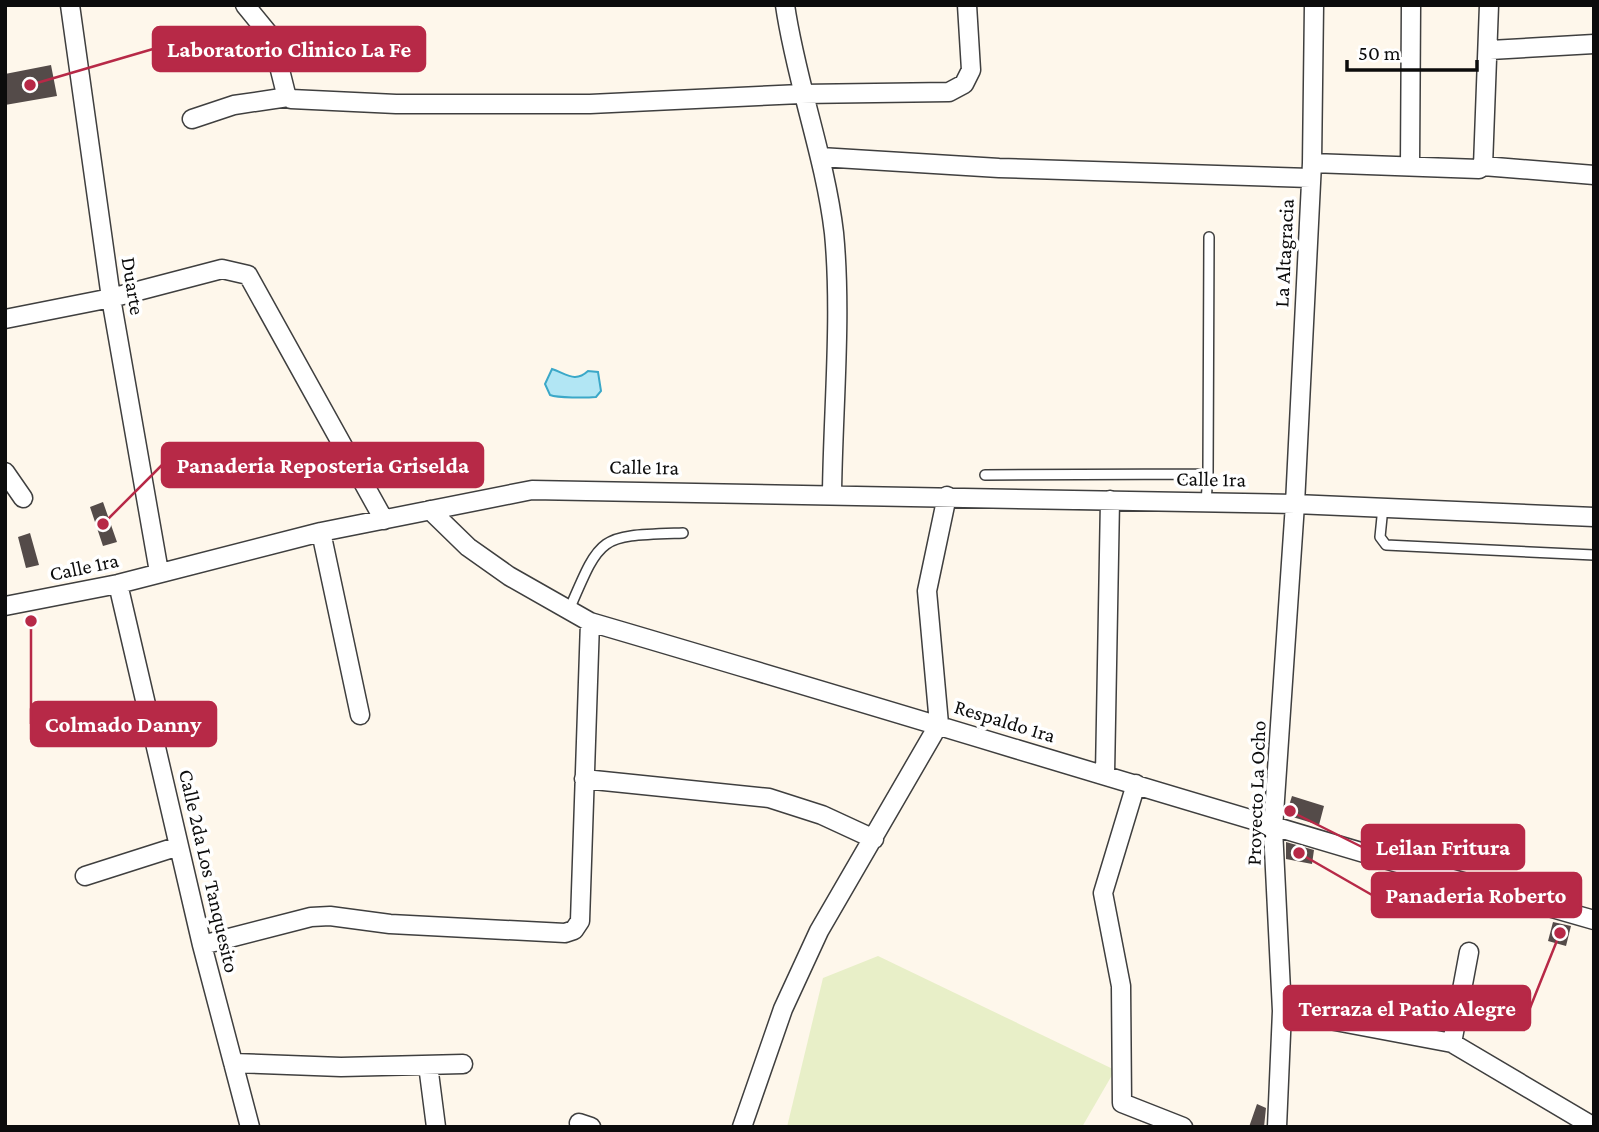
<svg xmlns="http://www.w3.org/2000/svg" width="1599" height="1132" font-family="'Crimson Pro',serif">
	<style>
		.pitch { fill: #e8efc8 }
		.water { fill: #b2e6f4; stroke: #3ba8c8; stroke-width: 2 }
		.building { fill: #544b49 }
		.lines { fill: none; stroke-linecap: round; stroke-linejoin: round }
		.service-casing { stroke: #3f3f3f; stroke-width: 12 }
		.minor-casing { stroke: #3f3f3f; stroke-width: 21 }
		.service { stroke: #fff; stroke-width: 9 }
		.minor { stroke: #fff; stroke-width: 18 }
		.labels { text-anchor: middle; stroke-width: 7; stroke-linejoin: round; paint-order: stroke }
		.street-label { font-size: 21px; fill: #0c0c0c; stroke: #fff }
		.leader { fill: none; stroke: #b72947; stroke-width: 2.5 }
		.callout-dot { fill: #b72947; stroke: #fff; stroke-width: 2.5 }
		.callout { fill: #b72947; stroke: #b72947; stroke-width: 2.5 }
		.callout-label { font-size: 23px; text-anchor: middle; font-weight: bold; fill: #fff }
	</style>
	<rect width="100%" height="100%" fill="#fef7eb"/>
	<path class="pitch" d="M878,956l237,114 -33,57h-295l36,-149z"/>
	<path class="water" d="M552,369c15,5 23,14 36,2l10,1 3,19 -5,6c-10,1 -38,1 -46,-2l-5,-11z"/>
	<path class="building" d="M51,65l6,31 -52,9v-31z
		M103,502l14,40 -14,4 -13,-39z
		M30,533l9,32 -13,3 -8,-31z
		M1292,796l32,10 -5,19 -33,-10z
		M1286,842l28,8 -2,14 -26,-5z
		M1553,922l18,4 -5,20 -18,-5z
		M1257,1104l9,4 -2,19h-15z"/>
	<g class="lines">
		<defs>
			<path id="service" d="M985,475l223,-1 1,-237
				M1206,502l2,-28
				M1383,507l-3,30 6,8 208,10
				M569,610c33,-77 30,-74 114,-77"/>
			<path id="minor" d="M70,5l41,293 48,274
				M245,5l27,33 14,56 5,5 105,5h194l211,-10 148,-2 15,-8 7,-14 -4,-65
				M785,5c11,77 40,151 49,228 8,83 -1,177 -2,260
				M1490,50l104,-6
				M191,57l82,-17
				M192,119l42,-14 54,-8
				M820,157l179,11 311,10
				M1312,163l167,6 4,-3 111,9
				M1410,165l1,-160
				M1483,166l6,-161
				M5,319l106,-21 111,-29 26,6 136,245
				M5,472l18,26
				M430,510l38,37 41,29 81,46c335,98 668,202 1004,298
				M321,532l39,183
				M118,584l84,361 48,182
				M5,606l113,-22 203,-52 211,-42 763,14 299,13
				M1105,774l5,-274
				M584,779l185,19 53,17 52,24
				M1136,784l-33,109 18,93 1,117 61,24
				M85,876l94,-30
				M202,945l109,-28 19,-1 60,8 175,9 9,-3 6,-9 10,-299
				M1282,1011l170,32 142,84
				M1452,1043l17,-91
				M233,1063l108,4 122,-3
				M428,1065l8,62
				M579,1123l12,4
				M742,1127l41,-118 36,-78 120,-207 -12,-133 20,-95
				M1277,1127l5,-116 -9,-182 22,-325 17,-341 2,-158"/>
		</defs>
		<use href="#service" class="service-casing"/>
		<use href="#minor" class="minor-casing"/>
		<use href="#service" class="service"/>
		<use href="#minor" class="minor"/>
	</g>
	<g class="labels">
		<g class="street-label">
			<text transform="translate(1284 253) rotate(-87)" y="7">La Altagracia</text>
			<text transform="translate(133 286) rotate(81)" y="7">Duarte</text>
			<text transform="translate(644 467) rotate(1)" y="7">Calle 1ra</text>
			<text transform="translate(1211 479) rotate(1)" y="7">Calle 1ra</text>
			<text transform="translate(84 567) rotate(-12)" y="7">Calle 1ra</text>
			<text transform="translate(1005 721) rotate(17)" y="7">Respaldo 1ra</text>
			<text transform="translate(1256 793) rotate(-88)" y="7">Proyecto La Ocho</text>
			<text transform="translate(209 871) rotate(77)" y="7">Calle 2da Los Tanquesito</text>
		</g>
	</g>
	<path class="leader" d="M30 85L153 49M103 524L162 465M31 621L31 724M1290 811L1362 847M1299 853L1372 895M1560 933L1530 1008"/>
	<g class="callout-dot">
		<circle cx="30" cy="85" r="7"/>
		<circle cx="103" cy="524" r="7"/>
		<circle cx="31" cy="621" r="7"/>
		<circle cx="1290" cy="811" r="7"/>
		<circle cx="1299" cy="853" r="7"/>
		<circle cx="1560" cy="933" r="7"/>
	</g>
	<g class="callout">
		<rect x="153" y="27" width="272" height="44" rx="7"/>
		<rect x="162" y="443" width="321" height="44" rx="7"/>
		<rect x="31" y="702" width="185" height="44" rx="7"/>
		<rect x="1362" y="825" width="162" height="44" rx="7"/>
		<rect x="1372" y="873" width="209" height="44" rx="7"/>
		<rect x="1284" y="986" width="246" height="44" rx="7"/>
	</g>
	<g class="callout-label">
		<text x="289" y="57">Laboratorio Clinico La Fe</text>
		<text x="323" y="473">Panaderia Reposteria Griselda</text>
		<text x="123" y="732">Colmado Danny</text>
		<text x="1443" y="855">Leilan Fritura</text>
		<text x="1476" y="903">Panaderia Roberto</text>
		<text x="1407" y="1016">Terraza el Patio Alegre</text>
	</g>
	<rect width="1599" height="1132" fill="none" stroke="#0c0c0c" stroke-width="14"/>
	<path d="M1347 60v10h130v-10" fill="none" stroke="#0c0c0c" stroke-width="3.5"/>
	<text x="1358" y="60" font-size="21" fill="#0c0c0c" stroke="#ffffff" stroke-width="5" paint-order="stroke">50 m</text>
</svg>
